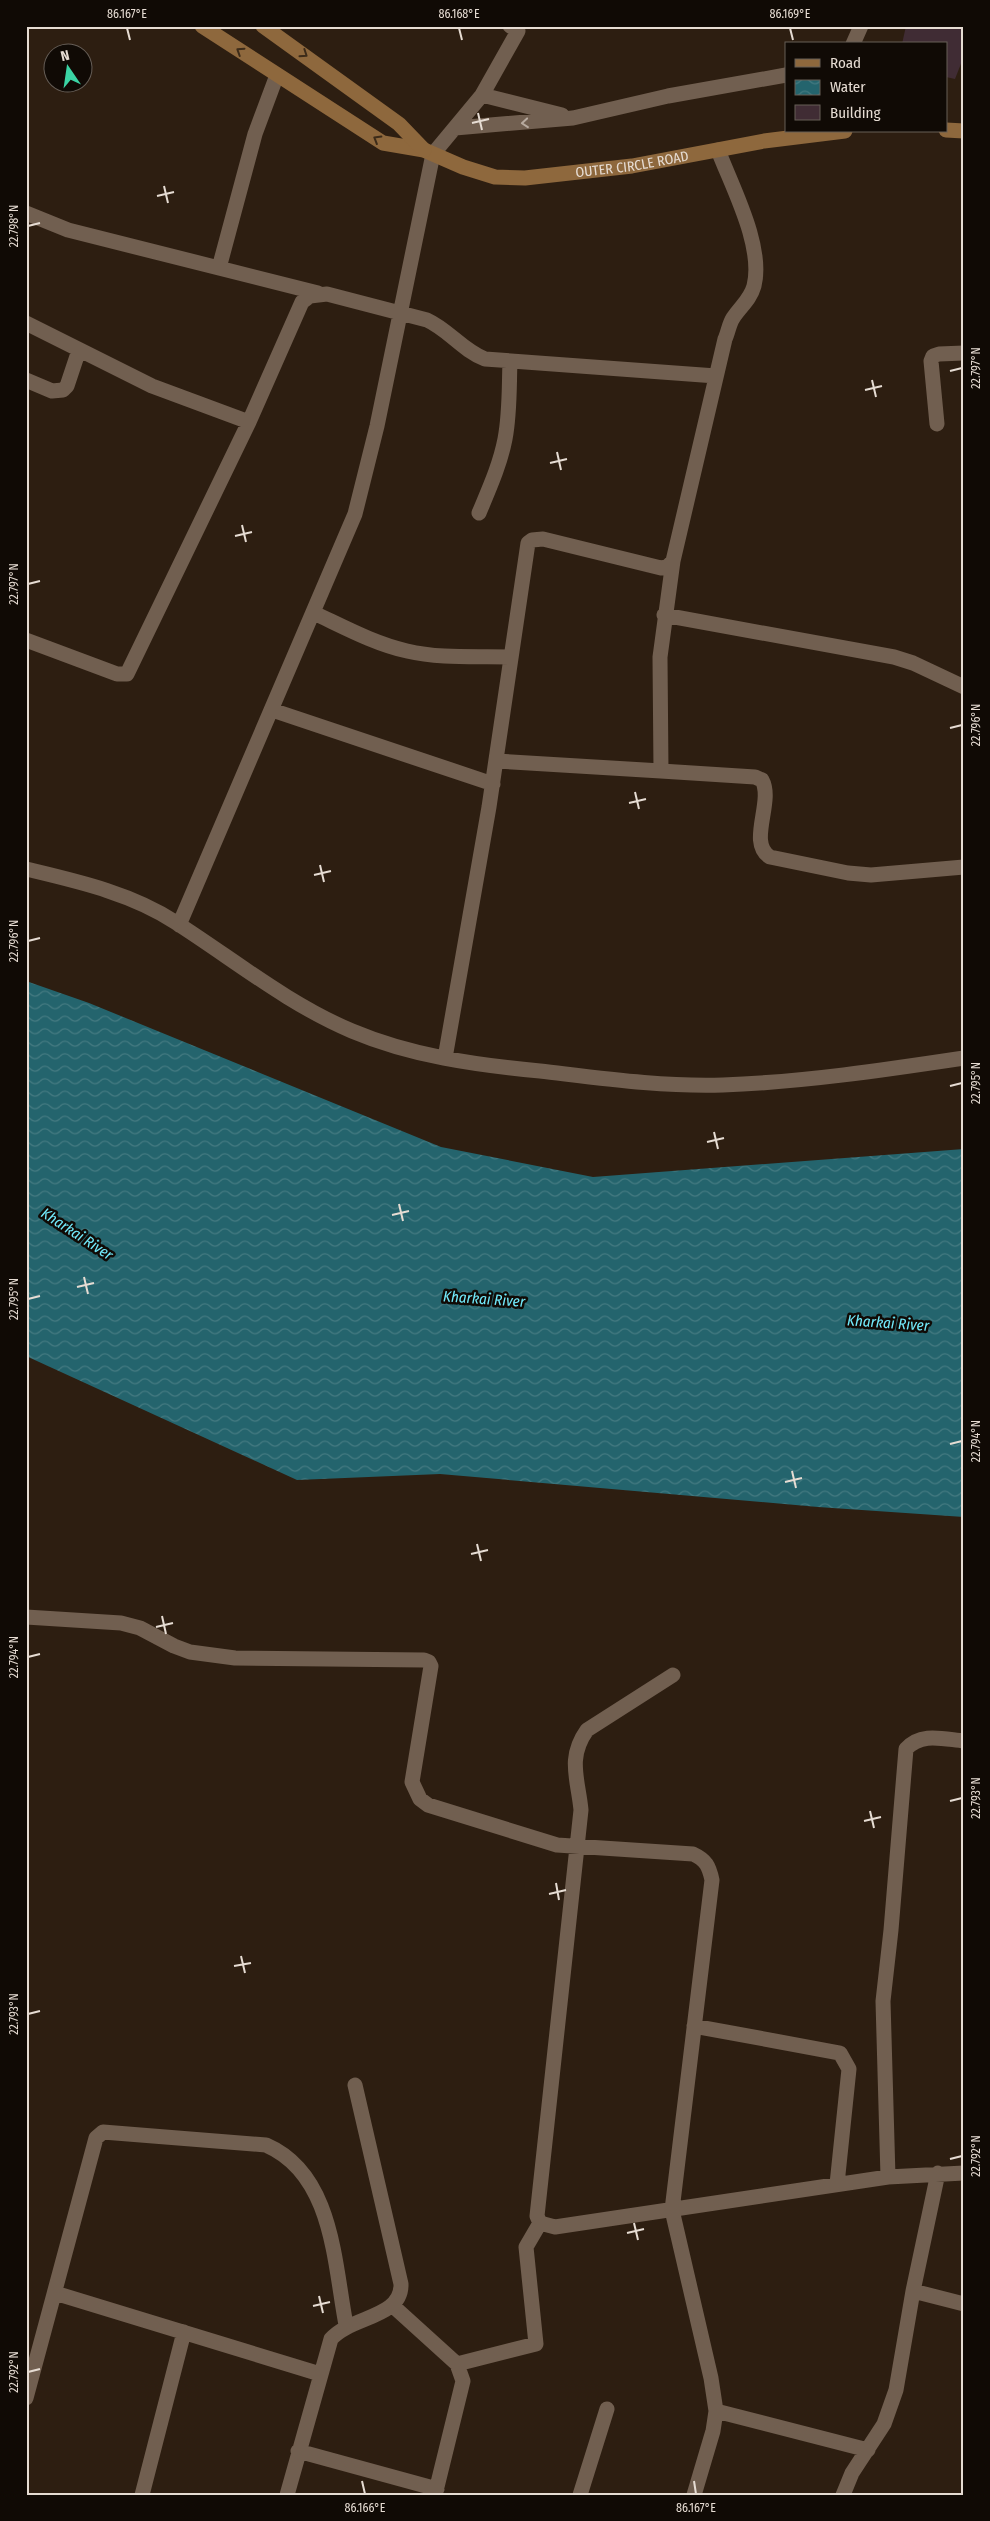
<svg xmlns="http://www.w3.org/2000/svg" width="990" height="2521" font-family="'Fira Sans Condensed',sans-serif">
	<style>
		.water { fill: url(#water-waves) }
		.building { fill: #402c34 }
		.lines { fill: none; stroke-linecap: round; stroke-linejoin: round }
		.street { stroke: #715f50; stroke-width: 15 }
		.secondary { stroke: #8e683d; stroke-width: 15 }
		.oneway { stroke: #3c2b19 }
		.oneway2 { stroke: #b7aa9f }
		.ticks { fill: none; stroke: #e6dcd3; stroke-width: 2 }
		.labels { text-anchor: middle; stroke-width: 5; stroke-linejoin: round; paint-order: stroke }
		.street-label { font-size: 14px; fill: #e6dcd3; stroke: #100a05 }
		.water-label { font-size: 15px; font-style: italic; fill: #72ebfc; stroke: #100a05 }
		.neatline { fill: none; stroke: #e6dcd3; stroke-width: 2 }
		.ticks-label { font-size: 12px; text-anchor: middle; fill: #e6dcd3 }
	</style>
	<defs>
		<pattern id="water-waves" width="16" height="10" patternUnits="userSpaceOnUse" patternTransform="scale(1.25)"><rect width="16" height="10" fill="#24646d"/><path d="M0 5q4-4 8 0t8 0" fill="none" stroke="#447a81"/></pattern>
	</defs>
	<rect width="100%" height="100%" fill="#2d1e11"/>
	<path class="water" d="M26,981l63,22 352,144 152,30 371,-28v368l-146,-10 -378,-33 -143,6 -271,-124z"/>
	<path class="building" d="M906,26l58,2v28l-9,23 -9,-2v-33h-44z"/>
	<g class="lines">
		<path class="street" d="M853,44l8,-18
			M482,95l80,20
			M455,128l118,-10 95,-22 118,-21
			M26,213l42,17 250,63
			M219,268l36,-134 22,-59
			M26,323l126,63 97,36
			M26,380l26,11 11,-1 4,-4 12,-36
			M937,424l-6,-63 2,-5 6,-2 25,-1
			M479,513c10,-24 21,-48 26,-74 5,-26 4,-52 5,-78
			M314,613c30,14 61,31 93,38 33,8 70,5 104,6
			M664,615l230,42 19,6 51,24
			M26,640l91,34h10l122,-252 53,-120 8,-6 17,-2 100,26c22,10 35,30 58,39l231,17
			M272,710l221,74
			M496,761l165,10 -1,-114 13,-96
			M661,771l94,6 7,3c12,22 -15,63 8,77l78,16 23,2 93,-8
			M26,869c50,12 105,24 149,53 58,37 113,82 177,109 59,25 124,34 188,40 60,7 122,16 183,14 81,-3 161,-15 241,-27
			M179,925l176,-411 22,-88 56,-272 49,-59 36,-64 -8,-5
			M445,1058l44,-251 39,-264 4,-3 11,-1 118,29 6,-1 6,-6 52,-222c3,-6 4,-15 8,-21 8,-12 17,-18 21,-32 10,-40 -22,-99 -36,-136
			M26,1617l95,6 19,5 34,18 16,6 45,6 189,2 5,2 2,4 -19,116 8,17 8,6 129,40 136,9c13,6 16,12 19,26l-40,330 39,168 5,33 -3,20 -19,64
			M673,1675l-86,55c-20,28 -9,49 -6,80l-44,406 3,7 15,4 333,-50 76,-4
			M694,2026l146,27 9,16 -12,115
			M888,2177l-5,-176 8,-71 15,-181c15,-17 37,-10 58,-8
			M913,2291l51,13
			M55,2293l265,81
			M393,2306l64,58 6,17 -28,114
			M457,2364l79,-20 -10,-97 14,-24
			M26,2398l70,-260 7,-6 163,13c67,29 68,117 80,180
			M716,2411l152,39
			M298,2451l139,38
			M142,2495l42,-163
			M287,2495l44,-156c20,-23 71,-21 70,-55l-46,-199
			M580,2495l27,-86
			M843,2495l9,-22 32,-49 12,-34 17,-99 25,-118"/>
		<g class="secondary">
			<path id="s1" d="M202,26l181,117 41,7 39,17 32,10 30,1 107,-12 132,-25 81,-10"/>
			<path d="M263,26l136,98 25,26"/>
			<path d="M946,130l18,1"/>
		</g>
	</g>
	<defs><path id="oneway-chevron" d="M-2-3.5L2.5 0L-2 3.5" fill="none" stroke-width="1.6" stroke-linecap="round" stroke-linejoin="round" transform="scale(1.25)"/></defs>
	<g class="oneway">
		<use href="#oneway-chevron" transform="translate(240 51) rotate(-147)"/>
		<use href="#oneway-chevron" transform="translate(304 54) rotate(34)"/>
		<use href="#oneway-chevron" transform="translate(377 139) rotate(-149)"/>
	</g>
	<use class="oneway2" href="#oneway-chevron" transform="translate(525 123) rotate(175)"/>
	<path class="ticks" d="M127,28l3,12M459,28l3,12M790,28l3,12M478,113l4,17M472,123l17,-4M164,186l4,17M157,196l17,-4M28,226l12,-3M950,371l12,-3M872,380l4,17M865,390l17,-4M557,452l4,18M550,463l17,-4M242,525l4,17M235,536l17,-4M28,584l12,-3M950,728l12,-3M635,792l4,17M629,803l17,-4M320,865l4,17M314,875l17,-4M28,941l12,-3M950,1086l12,-3M714,1132l4,17M707,1142l17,-4M399,1204l4,17M392,1215l17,-4M84,1277l4,17M77,1287l17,-4M28,1299l12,-3M950,1444l12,-3M792,1471l4,17M785,1482l17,-4M477,1544l4,17M471,1554l17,-4M162,1616l4,18M156,1627l17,-4M28,1657l12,-3M950,1801l12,-3M870,1811l4,17M864,1821l17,-4M556,1883l3,17M549,1894l17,-4M241,1956l4,17M234,1966l17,-3M28,2014l12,-3M950,2159l12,-3M634,2223l4,17M627,2233l17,-4M319,2296l4,17M313,2306l17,-4M28,2372l12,-3M362,2481l3,13M694,2481l2,13"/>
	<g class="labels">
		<g class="street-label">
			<text dy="5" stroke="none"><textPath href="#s1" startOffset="471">OUTER CIRCLE ROAD</textPath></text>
		</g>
		<g class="water-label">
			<text transform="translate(77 1234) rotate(33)" y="5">Kharkai River</text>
			<text transform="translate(484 1299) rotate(4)" y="5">Kharkai River</text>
			<text transform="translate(888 1323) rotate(4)" y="5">Kharkai River</text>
		</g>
	</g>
	<rect width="990" height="2521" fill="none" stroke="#100a05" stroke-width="55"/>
	<rect x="785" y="42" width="162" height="90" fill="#100a05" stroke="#665e57"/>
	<rect x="795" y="59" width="25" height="8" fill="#8e683d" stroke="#665e57"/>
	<text x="830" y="68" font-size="15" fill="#e6dcd3">Road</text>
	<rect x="795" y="80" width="25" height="15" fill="url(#water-waves)" stroke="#665e57"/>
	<text x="830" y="92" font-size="15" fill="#e6dcd3">Water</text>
	<rect x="795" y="105" width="25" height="15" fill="#402c34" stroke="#665e57"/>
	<text x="830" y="118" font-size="15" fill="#e6dcd3">Building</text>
	<g transform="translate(68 68) rotate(347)"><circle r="24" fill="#100a05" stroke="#665e57"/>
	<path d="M0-4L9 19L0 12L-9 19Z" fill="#3bd4a4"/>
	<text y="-8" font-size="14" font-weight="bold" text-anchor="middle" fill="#e6dcd3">N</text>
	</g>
	<rect x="28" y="28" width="934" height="2466" class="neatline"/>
	<g class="ticks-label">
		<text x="127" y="18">86.167°E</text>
		<text x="459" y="18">86.168°E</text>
		<text x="790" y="18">86.169°E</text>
		<text transform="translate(14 226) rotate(-90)" y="4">22.798°N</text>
		<text transform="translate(976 368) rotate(-90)" y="4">22.797°N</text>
		<text transform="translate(14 584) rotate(-90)" y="4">22.797°N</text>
		<text transform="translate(976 725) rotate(-90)" y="4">22.796°N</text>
		<text transform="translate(14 941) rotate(-90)" y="4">22.796°N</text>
		<text transform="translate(976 1083) rotate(-90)" y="4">22.795°N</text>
		<text transform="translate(14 1299) rotate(-90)" y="4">22.795°N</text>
		<text transform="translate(976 1441) rotate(-90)" y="4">22.794°N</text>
		<text transform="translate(14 1657) rotate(-90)" y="4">22.794°N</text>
		<text transform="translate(976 1798) rotate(-90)" y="4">22.793°N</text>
		<text transform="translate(14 2014) rotate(-90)" y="4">22.793°N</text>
		<text transform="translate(976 2156) rotate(-90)" y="4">22.792°N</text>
		<text transform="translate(14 2372) rotate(-90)" y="4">22.792°N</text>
		<text x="365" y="2512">86.166°E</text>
		<text x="696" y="2512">86.167°E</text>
	</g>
</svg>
